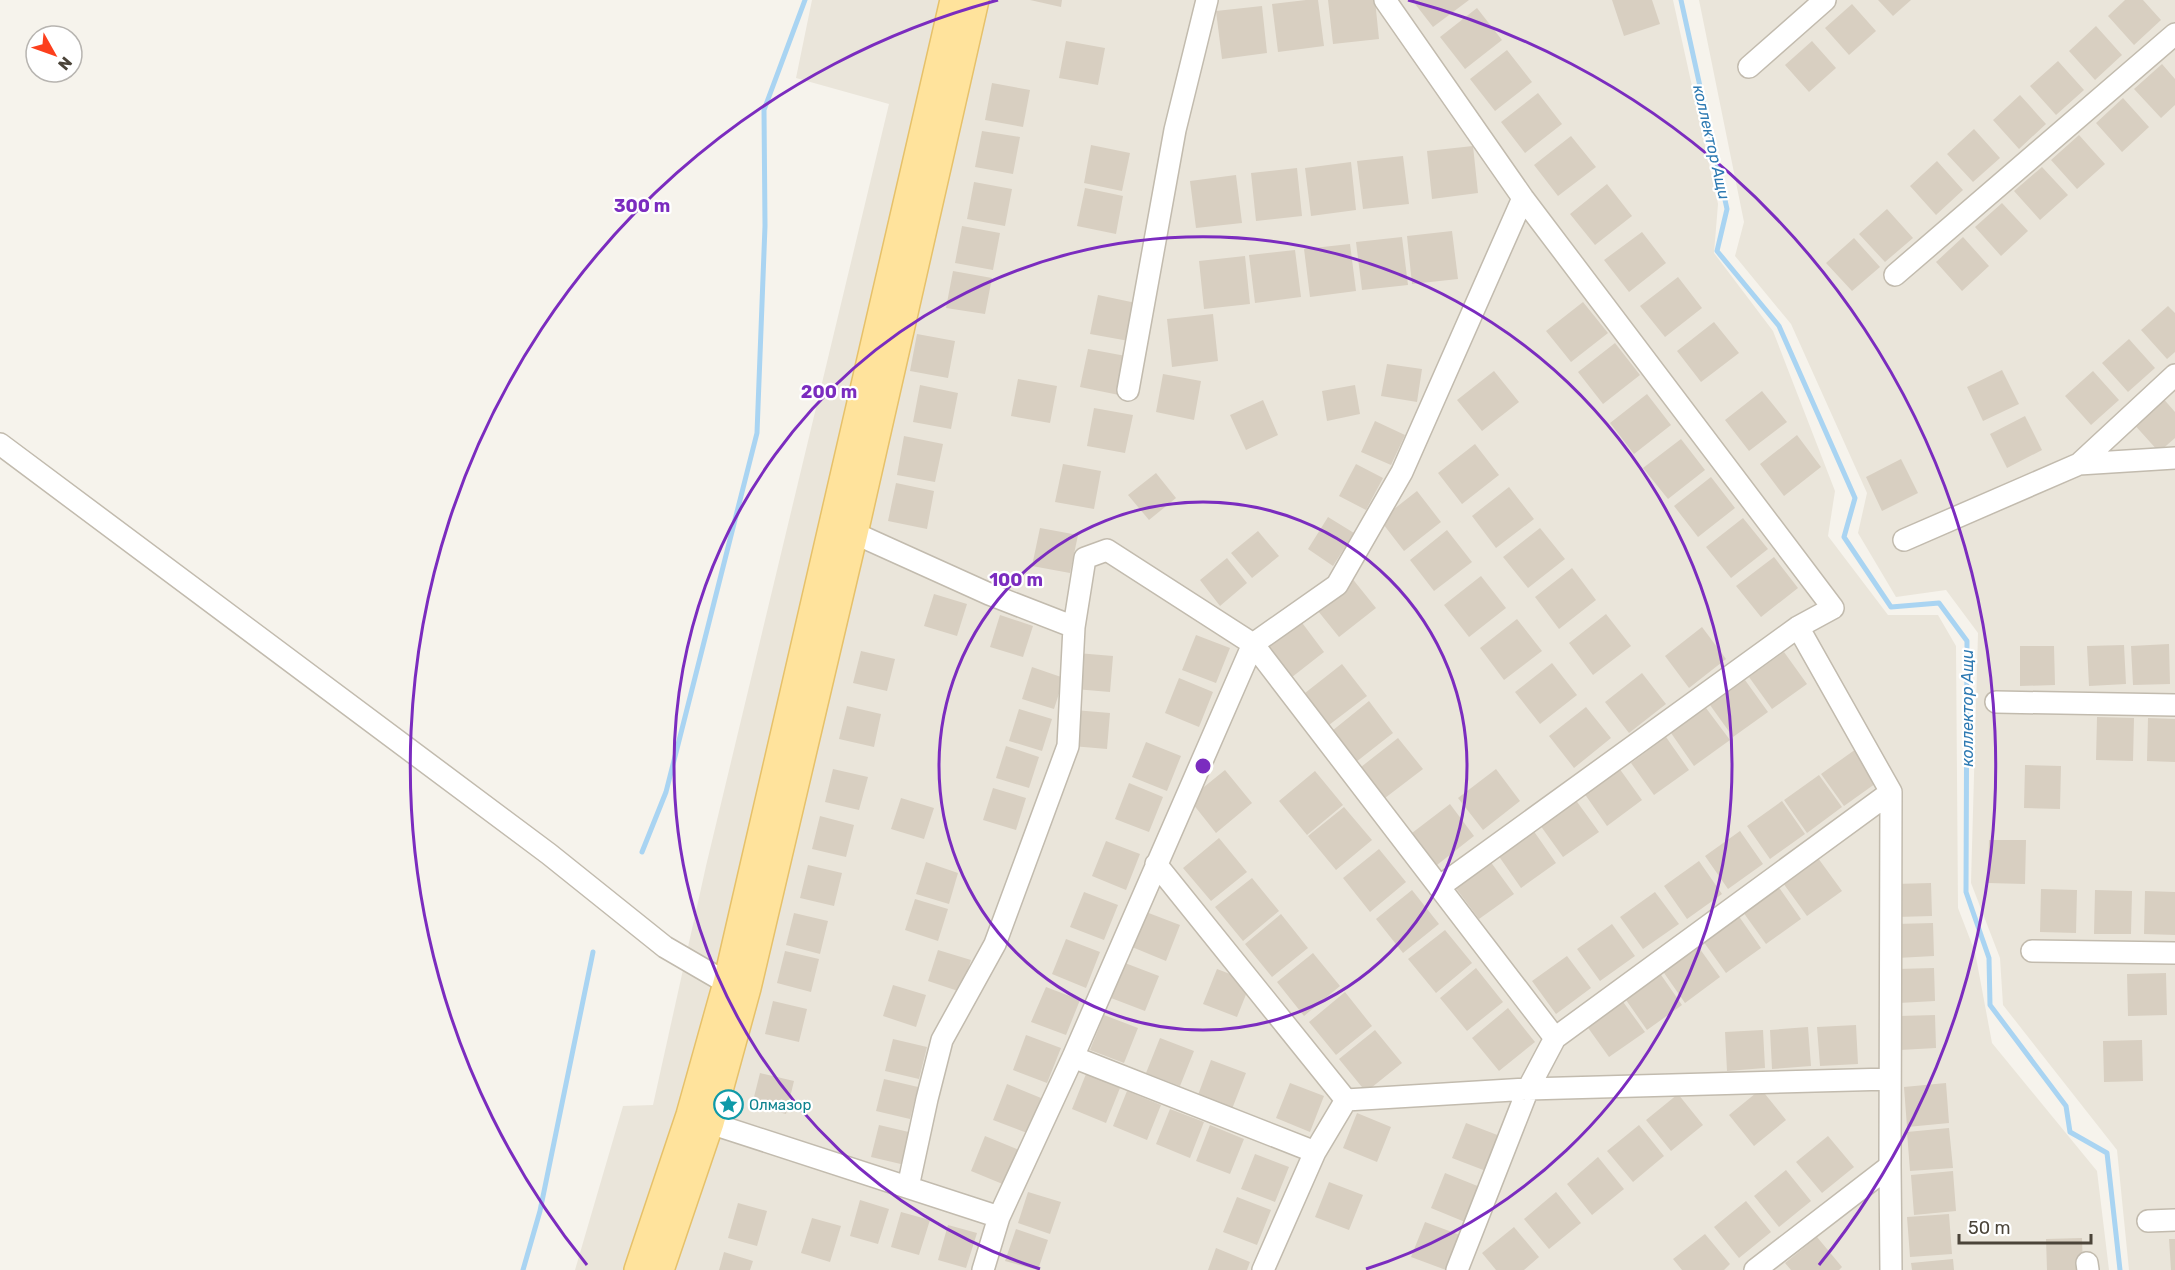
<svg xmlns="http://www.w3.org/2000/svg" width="2175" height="1270" font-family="Rubik,sans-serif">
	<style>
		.residential { fill: #eae5da }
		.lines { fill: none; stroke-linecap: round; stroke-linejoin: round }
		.stream { stroke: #a9d4f2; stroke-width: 5 }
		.building { fill: #d8cfc1 }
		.minor-casing { stroke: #c2bbae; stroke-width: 24 }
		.major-casing { stroke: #e6c16a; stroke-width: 30 }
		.minor { stroke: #fff; stroke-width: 21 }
		.major { stroke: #ffe39c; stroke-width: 27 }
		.ring { fill: none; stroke: #7b2cbf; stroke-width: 3 }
		.labels { text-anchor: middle; stroke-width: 4.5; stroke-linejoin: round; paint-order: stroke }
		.culture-label { font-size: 15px; fill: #0d838f; stroke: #fff; text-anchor: start }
		.water-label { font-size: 16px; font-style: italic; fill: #2e7ab2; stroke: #fff }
		.centre { fill: #7b2cbf; stroke: #fff; stroke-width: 3 }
		.ring-label { font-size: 18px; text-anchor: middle; font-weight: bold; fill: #7b2cbf; stroke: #fff; stroke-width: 4.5; stroke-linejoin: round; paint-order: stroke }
	</style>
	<rect width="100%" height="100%" fill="#f6f3ec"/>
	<path class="residential" d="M812,0h861l45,204 -4,49 59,78 62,160 -7,45 60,79h50l18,31 2,262 17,44 17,91 105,128 12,99h-1534l48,-164 30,-1 53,-239 183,-762 -93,-26z
		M1699,0h476v1270h-46l-12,-120 -114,-145 -3,-47 -29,-75 7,-250 -32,-43 -50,7 -38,-64 9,-40 -76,-169 -56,-68 9,-34z"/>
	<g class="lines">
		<path class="stream" d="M1681,0l46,209 -10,42 62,75 76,172 -11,39 47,70 48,-4 28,38 -1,251 23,66 1,47 76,101 4,26 37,21 13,117
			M642,852l24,-60 91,-359 8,-207 -1,-116 41,-110
			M523,1270l17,-59 53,-259"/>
	</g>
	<path class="building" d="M1030,0h32l-1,7z
		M1306,0h12l6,46 -46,6 -6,-48z
		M1328,0h47l4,39 -46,5z
		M1412,0h57l-36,27z
		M1612,0h40l8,24 -36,12z
		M1878,0h33l-18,16z
		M2125,0h18l18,20 -27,25 -26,-29z
		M1852,4l24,27 -27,24 -24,-27z
		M1262,6l5,47 -45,6 -6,-48z
		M1477,8l25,32 -37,29 -25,-32z
		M2096,26l26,29 -27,25 -26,-29z
		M1066,41l39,7 -7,37 -39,-7z
		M1812,41l24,27 -27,24 -24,-27z
		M1507,50l25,32 -37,29 -25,-32z
		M2058,61l26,29 -28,25 -26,-29z
		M2162,64l13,15v26l-14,13 -27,-29z
		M992,83l38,7 -7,37 -38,-7z
		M1538,93l24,31 -37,29 -24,-31z
		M2020,95l26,29 -27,25 -26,-29z
		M2123,98l26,29 -27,25 -26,-29z
		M1974,129l26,29 -27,24 -26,-28z
		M982,131l38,6 -7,37 -38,-7z
		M2079,135l26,29 -28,25 -26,-29z
		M1571,136l25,31 -38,29 -24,-31z
		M1091,145l39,8 -8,38 -38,-8z
		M1473,146l5,47 -46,6 -5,-48z
		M1403,156l6,48 -46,5 -6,-48z
		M1937,161l26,29 -27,25 -26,-29z
		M1351,162l5,48 -45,6 -6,-48z
		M2042,167l26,28 -28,25 -26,-29z
		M1297,168l5,48 -46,5 -5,-48z
		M1236,175l6,48 -46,5 -6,-47z
		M974,182l38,7 -7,37 -38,-7z
		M1607,184l25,32 -37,29 -25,-31z
		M1085,188l38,8 -7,38 -39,-8z
		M2002,203l26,28 -27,25 -26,-29z
		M1887,209l26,29 -28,24 -26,-28z
		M962,226l38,7 -7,37 -38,-7z
		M1452,231l6,48 -46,5 -5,-48z
		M1642,232l24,31 -37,29 -25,-32z
		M1402,237l6,48 -46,5 -6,-48z
		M1963,237l26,29 -27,25 -26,-29z
		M1854,238l26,29 -28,24 -26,-28z
		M1350,244l6,47 -46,6 -6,-48z
		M1295,250l6,47 -46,6 -6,-48z
		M1245,256l5,48 -46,5 -5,-48z
		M953,271l39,7 -7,36 -39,-6z
		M1678,277l24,31 -37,29 -25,-31z
		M1098,295l38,8 -7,38 -39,-7z
		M1583,302l25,31 -37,29 -25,-31z
		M2168,306l7,7v39l-8,7 -26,-29z
		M1213,314l5,47 -46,6 -5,-48z
		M1714,322l25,31 -38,29 -24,-31z
		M917,334l38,7 -7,37 -38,-7z
		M2129,339l26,29 -27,24 -26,-29z
		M1615,343l25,32 -37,29 -25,-32z
		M1088,349l38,7 -7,39 -39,-8z
		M1387,364l35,5 -5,33 -36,-6z
		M2002,370l17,34 -36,17 -16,-34z
		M1494,371l25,31 -37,29 -25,-31z
		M2093,371l26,29 -28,25 -26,-29z
		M1163,374l38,7 -7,39 -38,-8z
		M1018,379l39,7 -7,37 -39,-7z
		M920,385l38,8 -7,36 -38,-7z
		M1355,385l5,29 -33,7 -5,-30z
		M1762,391l25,31 -38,29 -24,-31z
		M1647,394l24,31 -37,29 -24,-31z
		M2161,396l14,16v26l-16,14 -27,-30z
		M1263,400l15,35 -32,15 -16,-35z
		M1094,408l39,7 -8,38 -38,-7z
		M2025,416l17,34 -35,18 -17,-34z
		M1375,421l30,14 -14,30 -30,-13z
		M1797,435l24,32 -37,29 -24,-32z
		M904,436l39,8 -8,38 -38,-7z
		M1681,439l24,31 -37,29 -25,-31z
		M1475,444l24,31 -37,29 -24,-31z
		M1901,459l17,34 -36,18 -16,-34z
		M1063,464l38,7 -7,38 -39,-7z
		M1356,464l27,14 -17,32 -27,-14z
		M1156,473l20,25 -27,22 -21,-25z
		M1711,477l24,31 -37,29 -24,-31z
		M896,483l38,8 -7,38 -39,-8z
		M1509,487l25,32 -38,29 -24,-32z
		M1417,491l24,31 -37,29 -24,-31z
		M1328,517l26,16 -21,33 -25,-17z
		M1743,518l25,31 -37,29 -25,-31z
		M1040,528l38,7 -8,38 -38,-7z
		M1540,528l25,31 -37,29 -25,-31z
		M1447,530l25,32 -38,29 -24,-31z
		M1258,531l21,25 -27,22 -21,-25z
		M1774,557l24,31 -37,29 -25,-31z
		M1227,558l20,25 -27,23 -20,-26z
		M1572,568l24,32 -37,29 -24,-32z
		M1481,576l25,32 -37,29 -25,-32z
		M1351,577l25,31 -37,29 -25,-31z
		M934,594l33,10 -10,32 -33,-10z
		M1606,614l25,32 -38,29 -24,-32z
		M1000,615l33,11 -10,31 -33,-10z
		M1517,619l25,32 -38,29 -24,-32z
		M1300,620l24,32 -37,29 -25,-31z
		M1702,627l24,32 -37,29 -24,-32z
		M1196,635l34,13 -14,35 -34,-13z
		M2169,644l1,40 -37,1 -2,-39z
		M2124,645l2,39 -37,2 -2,-40z
		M2020,646h34l1,39 -35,1z
		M861,651l34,8 -8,32 -34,-8z
		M1784,652l23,32 -35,25 -23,-32z
		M1077,653l36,3 -3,36 -35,-3z
		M1552,663l25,32 -37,29 -25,-32z
		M1342,664l25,32 -38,29 -24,-32z
		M1032,667l32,11 -10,31 -32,-10z
		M1642,673l24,31 -37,29 -24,-31z
		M1179,678l34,14 -14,35 -34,-14z
		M1745,680l23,32 -35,25 -23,-32z
		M1369,701l24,32 -37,29 -24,-31z
		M847,706l34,8 -7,33 -35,-8z
		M1586,707l25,31 -37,30 -25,-32z
		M1706,708l24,32 -36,26 -23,-33z
		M1019,709l33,10 -10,32 -33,-10z
		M1074,710l36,3 -3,36 -35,-3z
		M2097,717l37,1 -1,43 -37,-1z
		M2148,718l27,1v43l-28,-1z
		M1666,737l23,33 -35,25 -23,-32z
		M1398,738l25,31 -38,29 -24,-31z
		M1146,742l35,14 -14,35 -35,-14z
		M1006,746l33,11 -10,31 -33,-10z
		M1856,749l23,32 -35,25 -23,-32z
		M2025,765l36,1 -1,43 -36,-1z
		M1619,768l23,32 -35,26 -23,-33z
		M833,769l35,8 -9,33 -34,-8z
		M1496,769l24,32 -37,29 -25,-32z
		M1225,770l27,33 -36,30 -27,-34z
		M1315,771l28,34 -36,30 -28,-34z
		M1819,775l23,32 -35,26 -23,-33z
		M1129,783l34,14 -14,35 -34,-13z
		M993,788l33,10 -10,32 -33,-10z
		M901,798l33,10 -10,31 -33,-10z
		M1575,799l24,33 -36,25 -23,-32z
		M1782,801l23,33 -35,25 -23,-33z
		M1450,804l24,32 -37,29 -25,-32z
		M1344,807l28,33 -36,30 -28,-34z
		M820,816l34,9 -8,32 -34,-8z
		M1533,830l23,33 -35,25 -23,-33z
		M1740,831l23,33 -35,25 -23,-33z
		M1219,838l28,34 -36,29 -28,-33z
		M1989,840h37l-1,44 -37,-1z
		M1106,841l34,13 -14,36 -34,-14z
		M1379,849l27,33 -36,30 -27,-34z
		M1818,858l24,33 -35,25 -24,-33z
		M1490,861l24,33 -35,25 -24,-32z
		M1699,861l23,33 -35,25 -23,-33z
		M926,862l32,11 -9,31 -33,-10z
		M808,865l34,8 -8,33 -34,-8z
		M1252,878l27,33 -36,30 -28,-34z
		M1931,883l1,33 -36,1 -1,-33z
		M1778,886l23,33 -35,25 -23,-32z
		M2041,889l36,1 -1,43 -36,-1z
		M1412,890l27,34 -36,29 -27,-34z
		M2095,890l37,1 -1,43h-37z
		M2145,891l30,1v43l-31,-1z
		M1084,892l34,13 -14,35 -34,-13z
		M1655,892l24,32 -36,25 -23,-32z
		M915,899l33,10 -10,32 -33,-11z
		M1146,912l34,13 -14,36 -34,-14z
		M794,913l34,8 -8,33 -34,-9z
		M1281,914l27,34 -36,29 -27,-33z
		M1738,915l23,33 -35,25 -23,-32z
		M1933,923l1,33 -37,2 -1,-34z
		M1612,924l23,32 -35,25 -23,-32z
		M1445,930l27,33 -36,30 -28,-34z
		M1066,939l34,13 -14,36 -34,-14z
		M1697,945l23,32 -35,26 -23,-33z
		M938,950l33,10 -10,32 -33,-11z
		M785,951l34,8 -8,33 -34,-9z
		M1313,953l27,33 -36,30 -27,-34z
		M1567,956l24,32 -35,26 -24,-33z
		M1125,963l34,13 -14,35 -34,-13z
		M1476,968l27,34 -36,29 -27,-33z
		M1934,968l1,33 -36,2 -1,-34z
		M1217,969l34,13 -14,35 -34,-13z
		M1659,972l23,33 -35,25 -23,-33z
		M2166,973l1,42 -39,1 -1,-42z
		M893,985l33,10 -10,32 -33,-11z
		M1046,987l34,13 -14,35 -35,-13z
		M1345,992l27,34 -36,29 -27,-33z
		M1621,999l24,33 -36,25 -23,-32z
		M773,1001l34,8 -8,33 -34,-8z
		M1508,1008l27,34 -36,29 -27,-33z
		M1104,1015l34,13 -14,35 -34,-13z
		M1935,1015l1,33 -36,2 -1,-34z
		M1856,1025l2,39 -38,2 -3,-39z
		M1808,1027l3,39 -39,3 -2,-39z
		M1375,1030l27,33 -36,29 -27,-33z
		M1763,1030l2,38 -38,3 -2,-39z
		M1026,1035l35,13 -14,35 -34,-13z
		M1160,1038l34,13 -14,35 -34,-13z
		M893,1039l34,8 -8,32 -34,-8z
		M2142,1040l1,41 -39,1 -1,-41z
		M1211,1060l35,13 -14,36 -34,-14z
		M760,1073l34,8 -8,33 -34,-9z
		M1086,1074l34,14 -14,35 -34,-14z
		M884,1079l34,8 -8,32 -34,-8z
		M1290,1083l34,13 -14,36 -34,-14z
		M1946,1083l3,40 -42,4 -3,-40z
		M1007,1084l34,14 -14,35 -34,-13z
		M1761,1089l25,31 -32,26 -25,-31z
		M1127,1091l34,14 -14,35 -34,-14z
		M1678,1094l25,31 -32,26 -25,-31z
		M1170,1109l34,13 -14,36 -34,-14z
		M1357,1113l34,14 -14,35 -34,-14z
		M1466,1123l34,13 -14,35 -34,-13z
		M879,1125l34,8 -8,32 -34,-8z
		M1210,1125l34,14 -14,35 -34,-13z
		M1639,1125l25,31 -31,26 -26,-31z
		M1949,1128l4,40 -43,3 -3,-39z
		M985,1136l34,14 -14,35 -34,-14z
		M1828,1136l26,31 -32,26 -26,-31z
		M1255,1154l34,13 -14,35 -34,-13z
		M1598,1157l26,32 -32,26 -25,-31z
		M1786,1170l25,31 -32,26 -25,-31z
		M1953,1171l3,40 -42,4 -3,-40z
		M1445,1173l35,14 -15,35 -34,-14z
		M1329,1182l34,13 -14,35 -34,-13z
		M1028,1192l33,10 -11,32 -32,-11z
		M1556,1192l25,31 -32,26 -25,-30z
		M1237,1197l34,13 -14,35 -34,-13z
		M860,1200l29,9 -11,35 -28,-8z
		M1746,1201l25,31 -32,26 -25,-31z
		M738,1203l29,8 -10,35 -29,-8z
		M901,1212l29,8 -11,35 -28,-8z
		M1949,1214l3,40 -42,3 -3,-40z
		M812,1218l29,8 -11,36 -29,-9z
		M1425,1222l35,13 -14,35 -35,-13z
		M948,1225l29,8 -11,35 -28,-8z
		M1514,1227l25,30 -15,13h-28l-14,-17z
		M1016,1229l32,11 -10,30 -33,-9z
		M1705,1234l25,30 -6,6h-42l-9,-11z
		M1817,1237l25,30 -3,3h-48l-6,-7z
		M2082,1238l1,32h-36l-1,-31z
		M2169,1239h6v31h-4z
		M1216,1248l34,14 -3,8h-39z
		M724,1252l29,9 -3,9h-31z
		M1953,1259l1,11h-42l-1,-7z"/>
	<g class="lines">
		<defs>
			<path id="minor" d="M1385,0l138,198 310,410 -35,19 -359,260
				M1749,67l76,-67
				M1895,275l280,-241
				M1128,390l47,-260 32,-130
				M0,444l549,410 116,93 62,36
				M2079,464l96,-89
				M854,533l135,61 85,33
				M1904,540l175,-76 96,-6
				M1798,627l93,165 -1,374 1,104
				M1996,702l179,3
				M1156,864l190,236
				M2032,951l143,2
				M1073,1057l242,95
				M1346,1100l182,-11 362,-10
				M710,1123l289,94
				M908,1187l19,-88 15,-59 53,-96 73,-198 6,-119 11,-69 22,-8 146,94 302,394
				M2148,1221l27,-1
				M2087,1263l1,7
				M983,1270l16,-53 74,-160 180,-413 84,-59 65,-113 121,-274
				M1263,1270l52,-118 31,-52
				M1457,1270l71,-181 27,-51 336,-246
				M1755,1270l135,-104"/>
			<path id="major" d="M638,1270l52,-155 37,-132 227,-983
				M660,1270l50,-147 37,-135 107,-455 121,-533"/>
		</defs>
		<use href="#minor" class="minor-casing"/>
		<use href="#major" class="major-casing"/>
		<use href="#minor" class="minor"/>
		<use href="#major" class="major"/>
	</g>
	<g class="ring">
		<circle cx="1203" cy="766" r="264"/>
		<path d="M1040 1269A529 529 0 1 1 1366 1269"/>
		<path d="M587 1265A793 793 0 0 1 998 0M1408 0A793 793 0 0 1 1819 1265"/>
	</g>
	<defs>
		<symbol id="sight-ring" viewBox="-11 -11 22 22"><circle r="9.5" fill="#fff" stroke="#0f9aa8" stroke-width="1.5"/><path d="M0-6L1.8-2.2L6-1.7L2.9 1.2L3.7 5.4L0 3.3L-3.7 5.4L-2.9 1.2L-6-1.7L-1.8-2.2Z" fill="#0f9aa8"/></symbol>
	</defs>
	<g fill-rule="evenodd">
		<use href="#sight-ring" x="712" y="1088" width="33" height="33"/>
	</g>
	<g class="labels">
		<g class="culture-label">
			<text x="749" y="1110">Олмазор</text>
		</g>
		<g class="water-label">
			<text transform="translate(1712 142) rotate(77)" y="6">коллектор Ащи</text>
			<text transform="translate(1967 708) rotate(-90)" y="6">коллектор Ащи</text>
		</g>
	</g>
	<circle cx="1203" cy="766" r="9" class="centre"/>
	<g class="ring-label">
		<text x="642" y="212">300 m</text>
		<text x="829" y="398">200 m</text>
		<text x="1016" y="586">100 m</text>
	</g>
	<g transform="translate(54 54) rotate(130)"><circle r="28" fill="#ffffff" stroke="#b7b4b0" stroke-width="1.5"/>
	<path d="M0-4.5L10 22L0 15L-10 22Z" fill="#fc3f1d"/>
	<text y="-9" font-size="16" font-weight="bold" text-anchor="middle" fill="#4b4439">N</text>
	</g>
	<path d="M1959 1234v9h132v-9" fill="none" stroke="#4b4439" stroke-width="3"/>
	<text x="1968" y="1234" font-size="18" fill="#4b4439" stroke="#ffffff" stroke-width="4.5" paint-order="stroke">50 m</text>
</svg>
